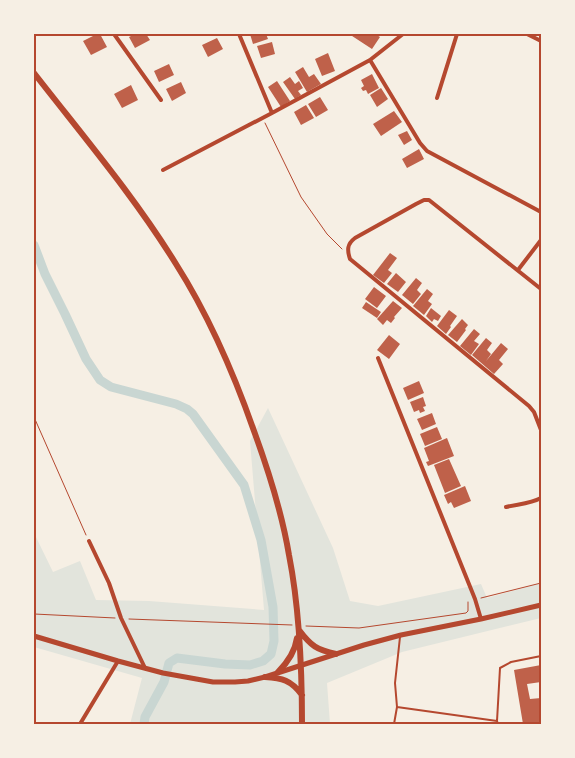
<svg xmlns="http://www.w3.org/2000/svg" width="575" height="758" font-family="'Source Sans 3',sans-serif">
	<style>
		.green { fill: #e2e4dc }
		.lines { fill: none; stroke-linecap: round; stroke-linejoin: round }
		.canal { stroke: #c9d6d2; stroke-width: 9 }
		.building { fill: #bf614a }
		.path { stroke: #b5482f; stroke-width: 1 }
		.service { stroke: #b5482f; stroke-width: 2 }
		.minor { stroke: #b5482f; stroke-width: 4 }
		.tertiary { stroke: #b5482f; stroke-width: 5 }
		.primary { stroke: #b5482f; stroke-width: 6 }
		.neatline { fill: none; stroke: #b5482f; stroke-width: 2 }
	</style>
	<rect width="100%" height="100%" fill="#f6efe4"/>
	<path class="green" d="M268,408l65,140 17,53 28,5 103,-22 6,14 54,-15v35l-139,34 -75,31 3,41h-200l12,-46 -108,-31v-114l19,39 27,-11 16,39 53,1 115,9 -14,-169z"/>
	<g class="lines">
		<path class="canal" d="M34,245l11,29 20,40 21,45 14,21 11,7 65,17 11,5 6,5 51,71 17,55 12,67 1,34 -3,13 -8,7 -13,4 -25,-1 -48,-6 -8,5 -5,19 -19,35 -1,7"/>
	</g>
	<path class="building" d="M97,34h3l7,13 -16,8 -8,-14z
		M135,34h11l4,6 -15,8 -6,-11z
		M250,34h16l2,5 -15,5z
		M349,34h13l2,1 1,-1h10l5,3 -8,12z
		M217,38l6,11 -15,8 -6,-12z
		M272,42l3,12 -14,4 -4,-12z
		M328,53l7,18 -13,5 -7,-17z
		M169,64l5,11 -15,7 -5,-11z
		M303,67l6,10 5,-3 7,10 -14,8 -12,-20z
		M372,74l7,14 -11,6 -2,-4 -3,1 -2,-3 3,-2 -3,-6z
		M290,77l5,7 4,-3 4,7 -5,3 3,4 -6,4 -12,-17z
		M277,81l13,20 -9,6 -13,-20z
		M181,82l5,11 -14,8 -6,-12z
		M131,85l7,15 -16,8 -8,-14z
		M381,88l7,11 -11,8 -7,-12z
		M320,97l8,13 -12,7 -8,-13z
		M306,105l8,13 -13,7 -7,-13z
		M394,111l8,11 -21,14 -8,-12z
		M407,131l5,9 -8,5 -6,-10z
		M419,149l5,10 -17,9 -5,-9z
		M390,253l7,5 -9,12 4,3 -8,10 -11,-8z
		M396,273l10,9 -8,10 -11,-8z
		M416,278l6,5 -5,7 4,4 -8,10 -11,-9z
		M374,287l12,9 -9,12 -12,-9z
		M427,289l6,5 -5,7 4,3 -8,11 -11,-9z
		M393,301l9,7 -8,9 1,1 -4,5 -4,-3 -4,5 -6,-6z
		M366,302l15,10 -4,6 -15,-10z
		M431,308l10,8 -3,5 -4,-2 -2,3 -6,-6z
		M449,310l8,6 -7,10 1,1 -5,7 -9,-8z
		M462,319l6,6 -3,4 1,1 -9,12 -9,-7z
		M474,329l6,5 -6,7 5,3 -8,11 -11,-9z
		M389,335l11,9 -11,15 -12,-9z
		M486,338l6,5 -5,7 4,4 -5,7 15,-18 7,6 -9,11 4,4 -9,10 -22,-19z
		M419,381l5,12 -16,7 -5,-12z
		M423,397l3,9 -3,1 2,4 -5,2 -1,-3 -5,2 -4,-10z
		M432,413l4,11 -14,6 -5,-11z
		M437,427l5,12 -17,7 -5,-12z
		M447,438l7,18 -26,10 -2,-4 3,-1 -5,-13z
		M449,459l12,27 -16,7 -11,-28z
		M465,486l6,15 -17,7 -3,-6 -3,2 -4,-9z
		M541,665v17l-14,2 3,15 11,-1v26h-18l-9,-54z"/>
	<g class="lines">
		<path class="path" d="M265,123l36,74 26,37 15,15
			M34,417l52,118
			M540,578h1
			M481,598l60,-15
			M34,614l81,4
			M129,619l163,6
			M306,626l53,2 107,-15 2,-2v-9"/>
		<path class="service" d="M400,637l-5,46 2,24 100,14
			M394,724l3,-17
			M498,724l-1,-3 3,-53 11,-6 30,-6"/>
		<path class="minor" d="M114,34l47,66
			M239,34l33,79
			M527,34l14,7
			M370,60l50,83 7,8 114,61
			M437,98l20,-64
			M163,170l109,-57 98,-53 33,-26
			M518,270l23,-30
			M541,289l-112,-89h-5l-8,4 -61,34c-8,6 -8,12 -5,21l179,147 5,6 7,18
			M378,358l97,241 6,20
			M506,507c12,-3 24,-3 35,-9
			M89,541l20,42 12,35 24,50
			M80,724l38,-63"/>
		<path class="tertiary" d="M34,636l84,25 45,12 50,9h22l13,-1 17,-4 99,-32 37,-10 80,-16 60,-14"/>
		<path class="primary" d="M34,73c49,63 100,123 142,191 33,52 58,110 78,167 15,41 28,82 35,124 11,56 13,113 13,169
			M299,630c12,16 18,20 37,24
			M278,672c10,-10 17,-20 19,-34
			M265,677c17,1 26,3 37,18"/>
	</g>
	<rect width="575" height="758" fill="none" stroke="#f6efe4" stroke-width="70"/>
	<rect x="35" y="35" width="505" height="688" class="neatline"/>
</svg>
